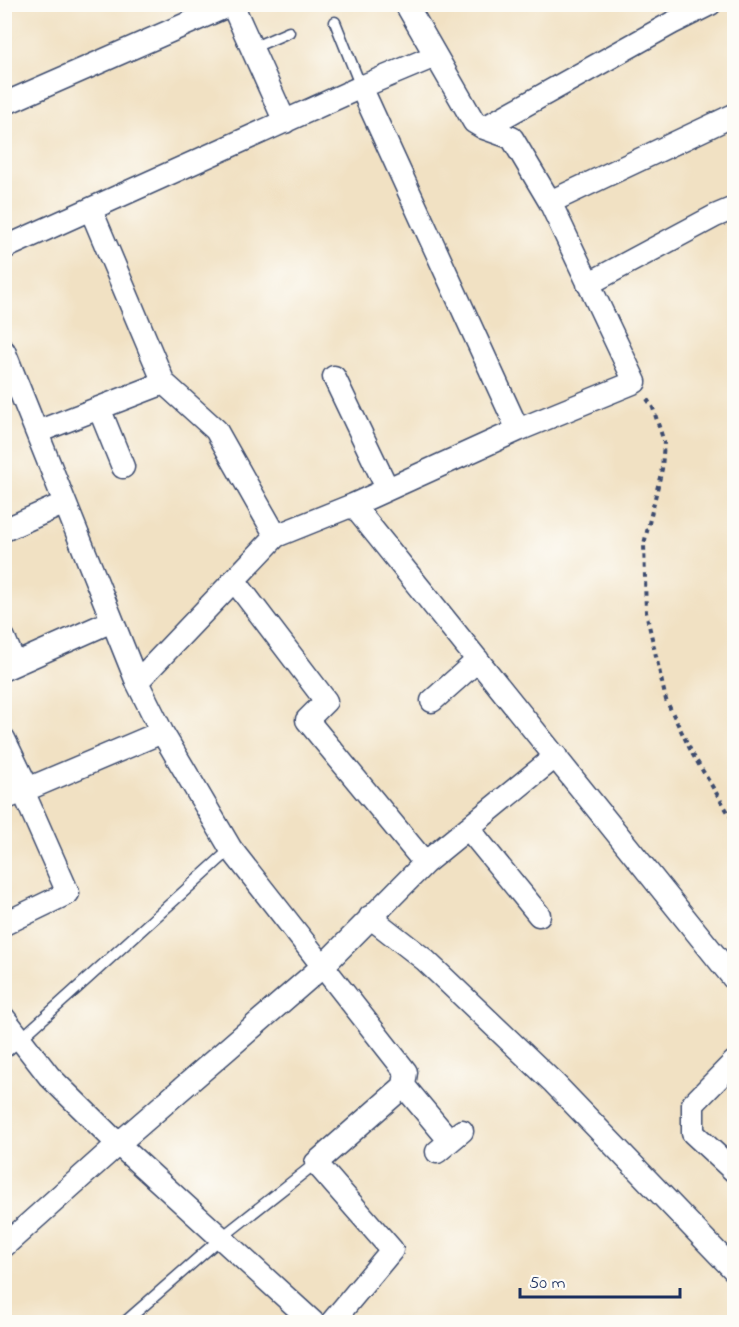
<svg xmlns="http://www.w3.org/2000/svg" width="739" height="1327" font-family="'Indie Flower',sans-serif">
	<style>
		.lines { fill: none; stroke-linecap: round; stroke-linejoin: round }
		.lane-casing { stroke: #3b4a6d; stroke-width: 13 }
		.street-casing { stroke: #3b4a6d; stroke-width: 25 }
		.path { stroke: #3b4a6d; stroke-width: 4; stroke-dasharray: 4.5 4.5; stroke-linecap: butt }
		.lane { stroke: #fff; stroke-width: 10 }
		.street { stroke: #fff; stroke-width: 22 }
	</style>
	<rect width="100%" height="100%" fill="#fdfcf7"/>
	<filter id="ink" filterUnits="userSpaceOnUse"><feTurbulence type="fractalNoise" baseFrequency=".0167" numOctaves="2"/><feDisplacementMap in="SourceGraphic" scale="12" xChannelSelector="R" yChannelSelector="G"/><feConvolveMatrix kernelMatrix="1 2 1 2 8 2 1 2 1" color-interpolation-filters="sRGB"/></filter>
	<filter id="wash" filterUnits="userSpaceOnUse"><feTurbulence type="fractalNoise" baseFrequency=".008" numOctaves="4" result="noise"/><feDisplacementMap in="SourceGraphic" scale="24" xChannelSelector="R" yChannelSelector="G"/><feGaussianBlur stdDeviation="1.35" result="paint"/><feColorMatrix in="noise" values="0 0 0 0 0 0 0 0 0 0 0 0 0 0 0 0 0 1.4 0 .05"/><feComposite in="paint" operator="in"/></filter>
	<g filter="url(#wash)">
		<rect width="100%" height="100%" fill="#f1e1c3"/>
	</g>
	<g filter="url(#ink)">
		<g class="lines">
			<defs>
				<path id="lane" d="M335,22l26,65
					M252,48l37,-16
					M4,1054l227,-205
					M125,1322l96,-84 95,-75"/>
				<path id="street" d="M361,87l157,343
					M4,104l228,-100 53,118
					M484,128l188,-105 38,-19
					M550,202l184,-87
					M91,210l73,173 52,47 60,106
					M4,248l357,-161 74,-31
					M588,284l127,-68 19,-8
					M4,351l133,331 25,50 69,117 175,223 -2,14 -88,77 76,87 -60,72
					M334,377l53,111
					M99,408l24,59
					M37,432l127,-49
					M353,505l381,474
					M4,530l61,-27
					M234,580l92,121 -19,19 118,143
					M4,638l11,26
					M4,669l108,-48
					M137,682l139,-146 77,-31 165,-75 117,-48 -85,-180 -38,-64 -28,-10 -10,-6 -68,-118
					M432,701l46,-41
					M4,739l24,50
					M4,799l158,-67
					M468,828l71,87
					M370,917l55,43 129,123 180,187
					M4,924l64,-31 -45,-102
					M4,1018l45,58 69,68 195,178
					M734,1062l-41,42v29l41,38
					M404,1086l46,55
					M437,1152l25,-21
					M4,1246l114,-102 205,-178 102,-103 131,-107"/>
			</defs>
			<use href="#lane" class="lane-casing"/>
			<use href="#street" class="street-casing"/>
			<path class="path" d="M647,399l6,9 11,34 -2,27 -18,75 2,68 20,88 27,55 41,67"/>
			<use href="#lane" class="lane"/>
			<use href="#street" class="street"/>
		</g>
	</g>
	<rect width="739" height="1327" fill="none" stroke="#fdfcf7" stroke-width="24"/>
	<path d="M520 1288v9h160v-9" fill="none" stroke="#1b2f5e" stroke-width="3"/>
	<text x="529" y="1288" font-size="18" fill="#1b2f5e" stroke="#fdfcf7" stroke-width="4.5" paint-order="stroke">50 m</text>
</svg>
